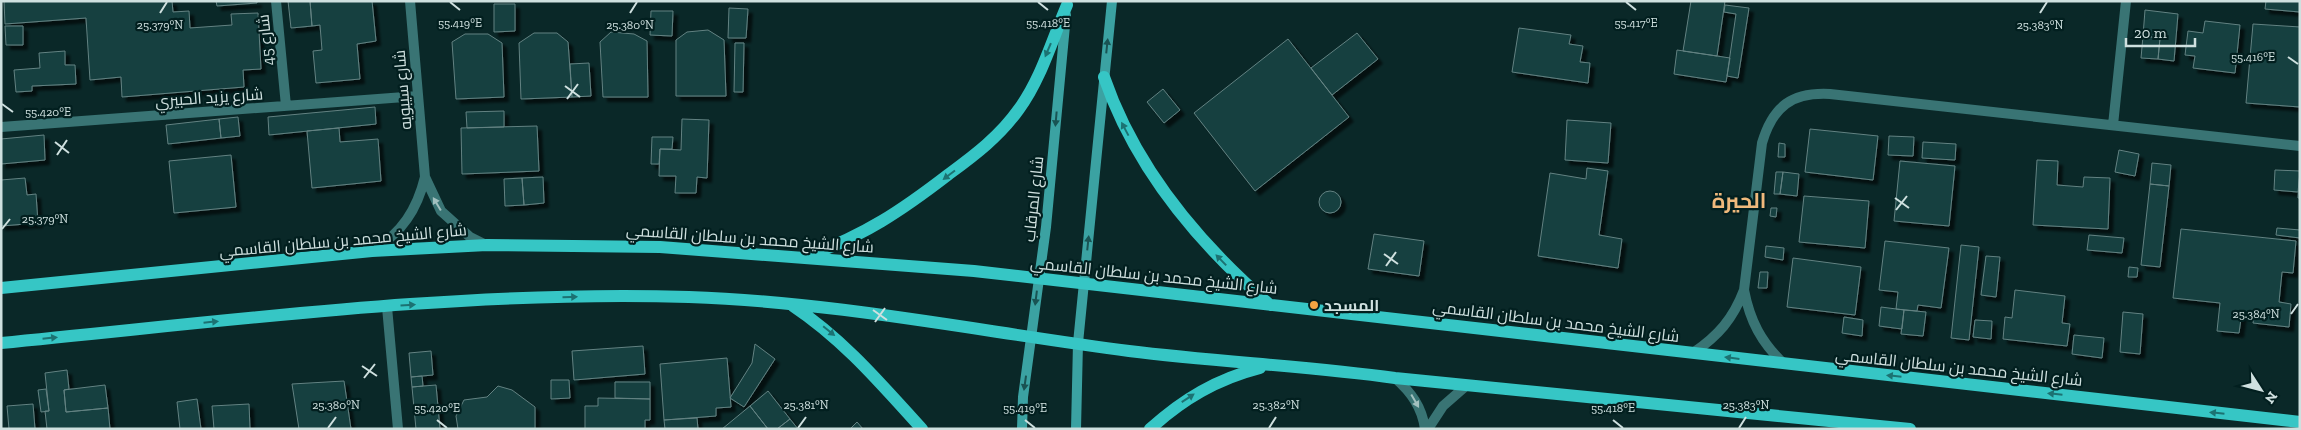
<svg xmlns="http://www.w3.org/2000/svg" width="2301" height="430" font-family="'Zilla Slab',Cairo,serif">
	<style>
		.building { fill: #143f3f; stroke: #638282; filter: url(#shadow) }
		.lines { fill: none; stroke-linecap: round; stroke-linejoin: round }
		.minor { stroke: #397474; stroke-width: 10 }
		.secondary { stroke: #3ba2a2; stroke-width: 10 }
		.primary { stroke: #36c6c5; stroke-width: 12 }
		.oneway { fill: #195353 }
		.oneway2 { fill: #1c7272 }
		.oneway3 { fill: #a2c0bf }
		.ticks { fill: none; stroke: #cfe0df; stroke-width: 2 }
		.poi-dot { fill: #f3a442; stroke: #021f1f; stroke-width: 2 }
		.labels { text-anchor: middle; stroke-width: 4.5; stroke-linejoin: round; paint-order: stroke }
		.street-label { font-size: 16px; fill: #cfe0df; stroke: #021f1f }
		.poi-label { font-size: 16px; font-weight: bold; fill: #cfe0df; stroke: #021f1f; text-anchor: start }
		.district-label { font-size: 21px; font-weight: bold; fill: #f0b97c; stroke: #021f1f }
		.ticks-label { font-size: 12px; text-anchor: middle; fill: #cfe0df; stroke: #021f1f; stroke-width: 4.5; stroke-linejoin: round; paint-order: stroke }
	</style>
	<defs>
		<filter id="shadow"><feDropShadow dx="4.5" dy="4.5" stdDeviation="1" flood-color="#0009"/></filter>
	</defs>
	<rect width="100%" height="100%" fill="#0a2828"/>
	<path class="building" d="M4,1h168l1,11 16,-1 1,17 42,-3 -1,-11 27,-1 3,56 -18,1 1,17 -122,10 -1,-20 -31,3 -4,-62 -81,6z
		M216,1h41v2l-40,3z
		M288,1h22l2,25 -21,2z
		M310,1h62l4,40 -19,3 3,35 -44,4 -3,-32 9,-1 -2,-25 -8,1z
		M1691,1h34l-8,55 -34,-5z
		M2266,1h34v11l-35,-3z
		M494,4h21v27l-21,1z
		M1725,5l24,3 -11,70 -11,-2 9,-62 -12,-2z
		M729,8l19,1 -2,29h-18z
		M2145,10l33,4 -4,47 -16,-2 2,-21 -17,-2z
		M651,11h22l-1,25 -22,-1z
		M2205,21l35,4 -5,48 -42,-5 2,-12 -10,-1 3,-24 15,2z
		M2253,24l47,3v80l-54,-4z
		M5,26h18v19h-17z
		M1519,28l52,7 -2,9 14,2 -3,16 10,1 -2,20 -76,-11z
		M708,30l16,10 2,56h-50v-56l11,-8z
		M611,32l23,2 13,7 1,56h-45l-3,-55z
		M534,33h23l11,9 4,55 -51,2 -2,-56z
		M1357,33l21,26 -46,36 -21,-27z
		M465,34h23l14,9 2,54 -48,2 -4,-57z
		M2143,36l17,2 -2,21 -17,-1z
		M1288,39l61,78 -94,74 -61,-78z
		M735,43h9l-1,49h-9z
		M1677,50l53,8 -4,24 -52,-8z
		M65,51v14h10l1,19 -44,2v5l-16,1 -2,-22 26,-2 -1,-15z
		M589,63l2,33 -19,1 -2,-33z
		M1163,89l17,21 -16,13 -17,-21z
		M375,107l1,17 -107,11 -1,-18z
		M504,111v16l-37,1 -1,-16z
		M238,117l2,19 -19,2 -2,-19z
		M219,119l2,19 -53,6 -2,-19z
		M682,119l27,1 -2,58 -10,-1 -1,16h-21l1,-17h-17l1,-27 21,1z
		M1567,120l44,3 -3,40 -43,-3z
		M537,126l2,45 -77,3 -1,-46z
		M339,128l1,14 38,-3 3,42 -69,7 -5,-57z
		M1810,129l68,7 -5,44 -68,-8z
		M44,135l1,25 -44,4v-25z
		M1889,136l25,1 -1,19 -25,-1z
		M652,137h21l-1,12h-12l-1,15h-8z
		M1923,142l33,2 -1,16 -33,-2z
		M1779,143l6,1v13h-7z
		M2119,150l20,4 -4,22 -20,-4z
		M231,155l5,52 -62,6 -5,-52z
		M2037,160l21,1 -1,24 26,2 1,-10 26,1 -2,51 -75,-4z
		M1900,161l55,5 -6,60 -55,-5z
		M2152,163l19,2 -2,21 -19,-2z
		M1587,168l21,3 -9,64 23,4 -4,29 -80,-12 12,-83 36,6z
		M2275,170l25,1 -2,21 -24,-2z
		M2300,171v27h-2z
		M1776,172h7l-3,22h-6z
		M1783,172l16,2 -2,22 -17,-2z
		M543,177l1,26 -20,2 -2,-27z
		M25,178l2,17 9,-1 2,29 -37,3v-46z
		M522,178l2,27 -19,1 -1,-27z
		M2150,184l19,2 -9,81 -19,-2z
		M1319 202a11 11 0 1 1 22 0a11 11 0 1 1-22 0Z
		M1804,196l65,5 -4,47 -66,-6z
		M1771,208h6l-1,9 -6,-1z
		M2277,228l23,2v8l-24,-3z
		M2181,229l115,12 -3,32 -11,-1 -3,30 12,2 -2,23 -36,-4 1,-9 -12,-2 -3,21 -22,-2 3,-28 -47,-5z
		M1374,234l50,7 -5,35 -51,-7z
		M2089,235l35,3 -2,15 -35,-3z
		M1885,241l64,7 -8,60 -23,-3 -1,6 -21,-2 2,-17 -19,-2z
		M1961,245l18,2 -10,93 -18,-2z
		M1766,246l18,2 -1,12 -18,-3z
		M1986,256l14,1 -4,40 -15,-2z
		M1793,258l68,9 -6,48 -68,-8z
		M2129,267l9,1 -1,9h-9z
		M1760,272h8l-1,16h-9z
		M2015,290l50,6 -3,27 8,1 -3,22 -64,-7 2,-22 7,1z
		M1881,307l23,3 -2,19 -23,-3z
		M1904,310l22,2 -3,24 -22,-2z
		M2123,312l20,2 -3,40 -20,-2z
		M1844,317l19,3 -1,16 -20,-3z
		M1975,320l17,1 -1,18 -18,-2z
		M2074,335l30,3 -2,20 -30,-4z
		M755,344l20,15 -31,48 -14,-9 22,-35z
		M643,346l2,28 -71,6 -2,-29z
		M431,351l2,24 -22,2 -2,-24z
		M727,358l4,49 -15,1v8l-52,4 -4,-56z
		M67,370l2,19 -5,1 2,22 42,-4 2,21h-63l-2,-18h4l-4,-38z
		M422,376l1,10 -11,1 -1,-10z
		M551,380h18l1,18 -19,1z
		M344,381l7,48h-52l-7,-45z
		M615,382h35v17l-35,-1z
		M105,385l3,23 -42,4 -2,-22z
		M436,385l4,44h-24l-4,-42z
		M498,386l14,4 23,17v22h-77l-2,-13 8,-16 23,-3z
		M46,389l3,22 -8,1 -3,-22z
		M768,391l22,28 -13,10h-9l-18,-23z
		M598,398l52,1v21h-5v9h-60v-23h13z
		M197,399l4,30h-21l-3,-27z
		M33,404l2,25h-26l-2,-23z
		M249,404l1,25h-36l-2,-23z
		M750,406l18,23h-46z
		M697,418l1,11h-33l-1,-9z
		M790,419l8,10h-21z
		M857,422l6,7h-13z"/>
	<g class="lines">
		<path class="minor" d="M276,1l10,105
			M410,1l15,176 16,34 29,26 16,8
			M2113,125l13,-124
			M1,127l417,-31
			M373,251c29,-19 44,-41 52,-74
			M1744,290c6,31 17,52 40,74
			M387,307l11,122
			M1693,353c25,-17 40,-34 51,-63l18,-147c11,-37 30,-51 68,-49l470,52
			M1395,378c16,14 27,29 30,51
			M1428,429l15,-23 24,-21"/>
		<path class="secondary" d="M1022,429l1,-32 23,-170 20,-212
			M1076,429l2,-86 34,-342"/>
		<path class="primary" d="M1104,77c31,90 94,166 166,228
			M808,256c57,-21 93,-45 141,-82 26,-19 51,-38 70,-65 22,-30 33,-69 48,-104
			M1,288l371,-37 115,-6 173,2 314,24 1326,151
			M793,306c51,34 88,78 129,123
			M1,343c229,-22 458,-53 688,-46 148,5 294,35 440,54 89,11 178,15 266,27l515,51
			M1150,429c33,-30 67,-50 110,-61"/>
	</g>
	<defs><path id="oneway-solid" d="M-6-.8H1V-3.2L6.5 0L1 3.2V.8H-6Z" transform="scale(1.25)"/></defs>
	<g class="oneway">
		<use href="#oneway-solid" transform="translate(1107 46) rotate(-84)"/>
		<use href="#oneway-solid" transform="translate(1056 119) rotate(95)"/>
		<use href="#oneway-solid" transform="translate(1088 243) rotate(-84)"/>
		<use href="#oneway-solid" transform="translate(1036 298) rotate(97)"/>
		<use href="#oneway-solid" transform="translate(1025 383) rotate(98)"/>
	</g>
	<g class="oneway2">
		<use href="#oneway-solid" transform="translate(1048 50) rotate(113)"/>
		<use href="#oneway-solid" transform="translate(1125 129) rotate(-118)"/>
		<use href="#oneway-solid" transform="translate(949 175) rotate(143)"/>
		<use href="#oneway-solid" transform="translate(1221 260) rotate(-134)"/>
		<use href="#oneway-solid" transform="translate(570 297) rotate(-2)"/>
		<use href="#oneway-solid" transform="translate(408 305) rotate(-4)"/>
		<use href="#oneway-solid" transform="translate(211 322) rotate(-6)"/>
		<use href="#oneway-solid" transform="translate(829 331) rotate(39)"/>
		<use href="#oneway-solid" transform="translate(50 338) rotate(-6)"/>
		<use href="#oneway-solid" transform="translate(1732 358) rotate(-173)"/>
		<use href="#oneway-solid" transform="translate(1894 376) rotate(-174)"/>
		<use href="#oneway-solid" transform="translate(2055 394) rotate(-174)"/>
		<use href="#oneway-solid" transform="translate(1188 398) rotate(-33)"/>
		<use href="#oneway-solid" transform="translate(2217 413) rotate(-174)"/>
	</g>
	<g class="oneway3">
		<use href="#oneway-solid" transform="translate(437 204) rotate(-121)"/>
		<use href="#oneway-solid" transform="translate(1415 401) rotate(60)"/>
	</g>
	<path class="ticks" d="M450,2l10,8M1038,2l10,8M1626,2l10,8M160,13l7,-11M630,13l7,-11M2040,13l7,-11M2288,57l10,7M565,86l15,11M567,99l11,-15M2,104l11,8M55,142l14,11M57,155l10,-15M1895,198l14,10M1896,210l11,-14M2,229l8,-10M1384,254l14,10M1386,266l10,-14M873,310l14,10M2291,314l7,-10M875,322l10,-14M362,366l15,10M364,378l11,-14M437,420l10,8M1025,420l10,8M1613,420l10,8M328,428l8,-11M798,428l8,-11M1269,428l7,-11M1739,428l7,-11"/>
	<circle class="poi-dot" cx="1314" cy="305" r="5"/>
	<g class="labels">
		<g class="street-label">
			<text transform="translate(265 40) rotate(-96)" y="6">شارع 45</text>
			<text transform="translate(402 90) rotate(-95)" y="6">شارع سيبويه</text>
			<text transform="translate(209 97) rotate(-4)" y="6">شارع يزيد الحبيري</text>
			<text transform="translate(1033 199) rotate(-84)" y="6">شارع المرقاب</text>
			<text transform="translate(750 238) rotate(4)" y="6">شارع الشيخ محمد بن سلطان القاسمي</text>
			<text transform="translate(343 240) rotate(-5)" y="6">شارع الشيخ محمد بن سلطان القاسمي</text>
			<text transform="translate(1154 275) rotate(6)" y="6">شارع الشيخ محمد بن سلطان القاسمي</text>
			<text transform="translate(1556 321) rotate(7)" y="6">شارع الشيخ محمد بن سلطان القاسمي</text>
			<text transform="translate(1959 367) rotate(6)" y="6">شارع الشيخ محمد بن سلطان القاسمي</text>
		</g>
		<g class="poi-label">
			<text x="1324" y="311">المسجد</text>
		</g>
		<g class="district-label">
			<text x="1739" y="208">الحيرة</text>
		</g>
	</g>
	<g class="ticks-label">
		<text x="460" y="27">55.419°E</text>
		<text x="1048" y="27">55.418°E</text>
		<text x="1636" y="27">55.417°E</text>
		<text x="160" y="29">25.379°N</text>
		<text x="630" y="29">25.380°N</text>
		<text x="2040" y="29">25.383°N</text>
		<text x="2253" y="61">55.416°E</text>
		<text x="48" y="116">55.420°E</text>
		<text x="45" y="223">25.379°N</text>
		<text x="2256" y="318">25.384°N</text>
		<text x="336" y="409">25.380°N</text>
		<text x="806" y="409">25.381°N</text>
		<text x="1276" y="409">25.382°N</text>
		<text x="1746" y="409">25.383°N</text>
		<text x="437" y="412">55.420°E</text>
		<text x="1025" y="412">55.419°E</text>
		<text x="1613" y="412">55.418°E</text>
	</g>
	<rect width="2301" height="430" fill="none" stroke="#cfe0df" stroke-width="5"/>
	<g transform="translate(2261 390) rotate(126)" stroke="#021f1f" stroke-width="4" paint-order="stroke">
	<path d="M0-4L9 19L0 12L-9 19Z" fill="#cfe0df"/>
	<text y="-8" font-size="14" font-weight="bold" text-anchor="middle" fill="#cfe0df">N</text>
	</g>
	<path d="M2126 38v8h69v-8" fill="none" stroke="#cfe0df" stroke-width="2.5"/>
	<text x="2134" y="38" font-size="15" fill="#cfe0df" stroke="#021f1f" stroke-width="4" paint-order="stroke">20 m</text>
</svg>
